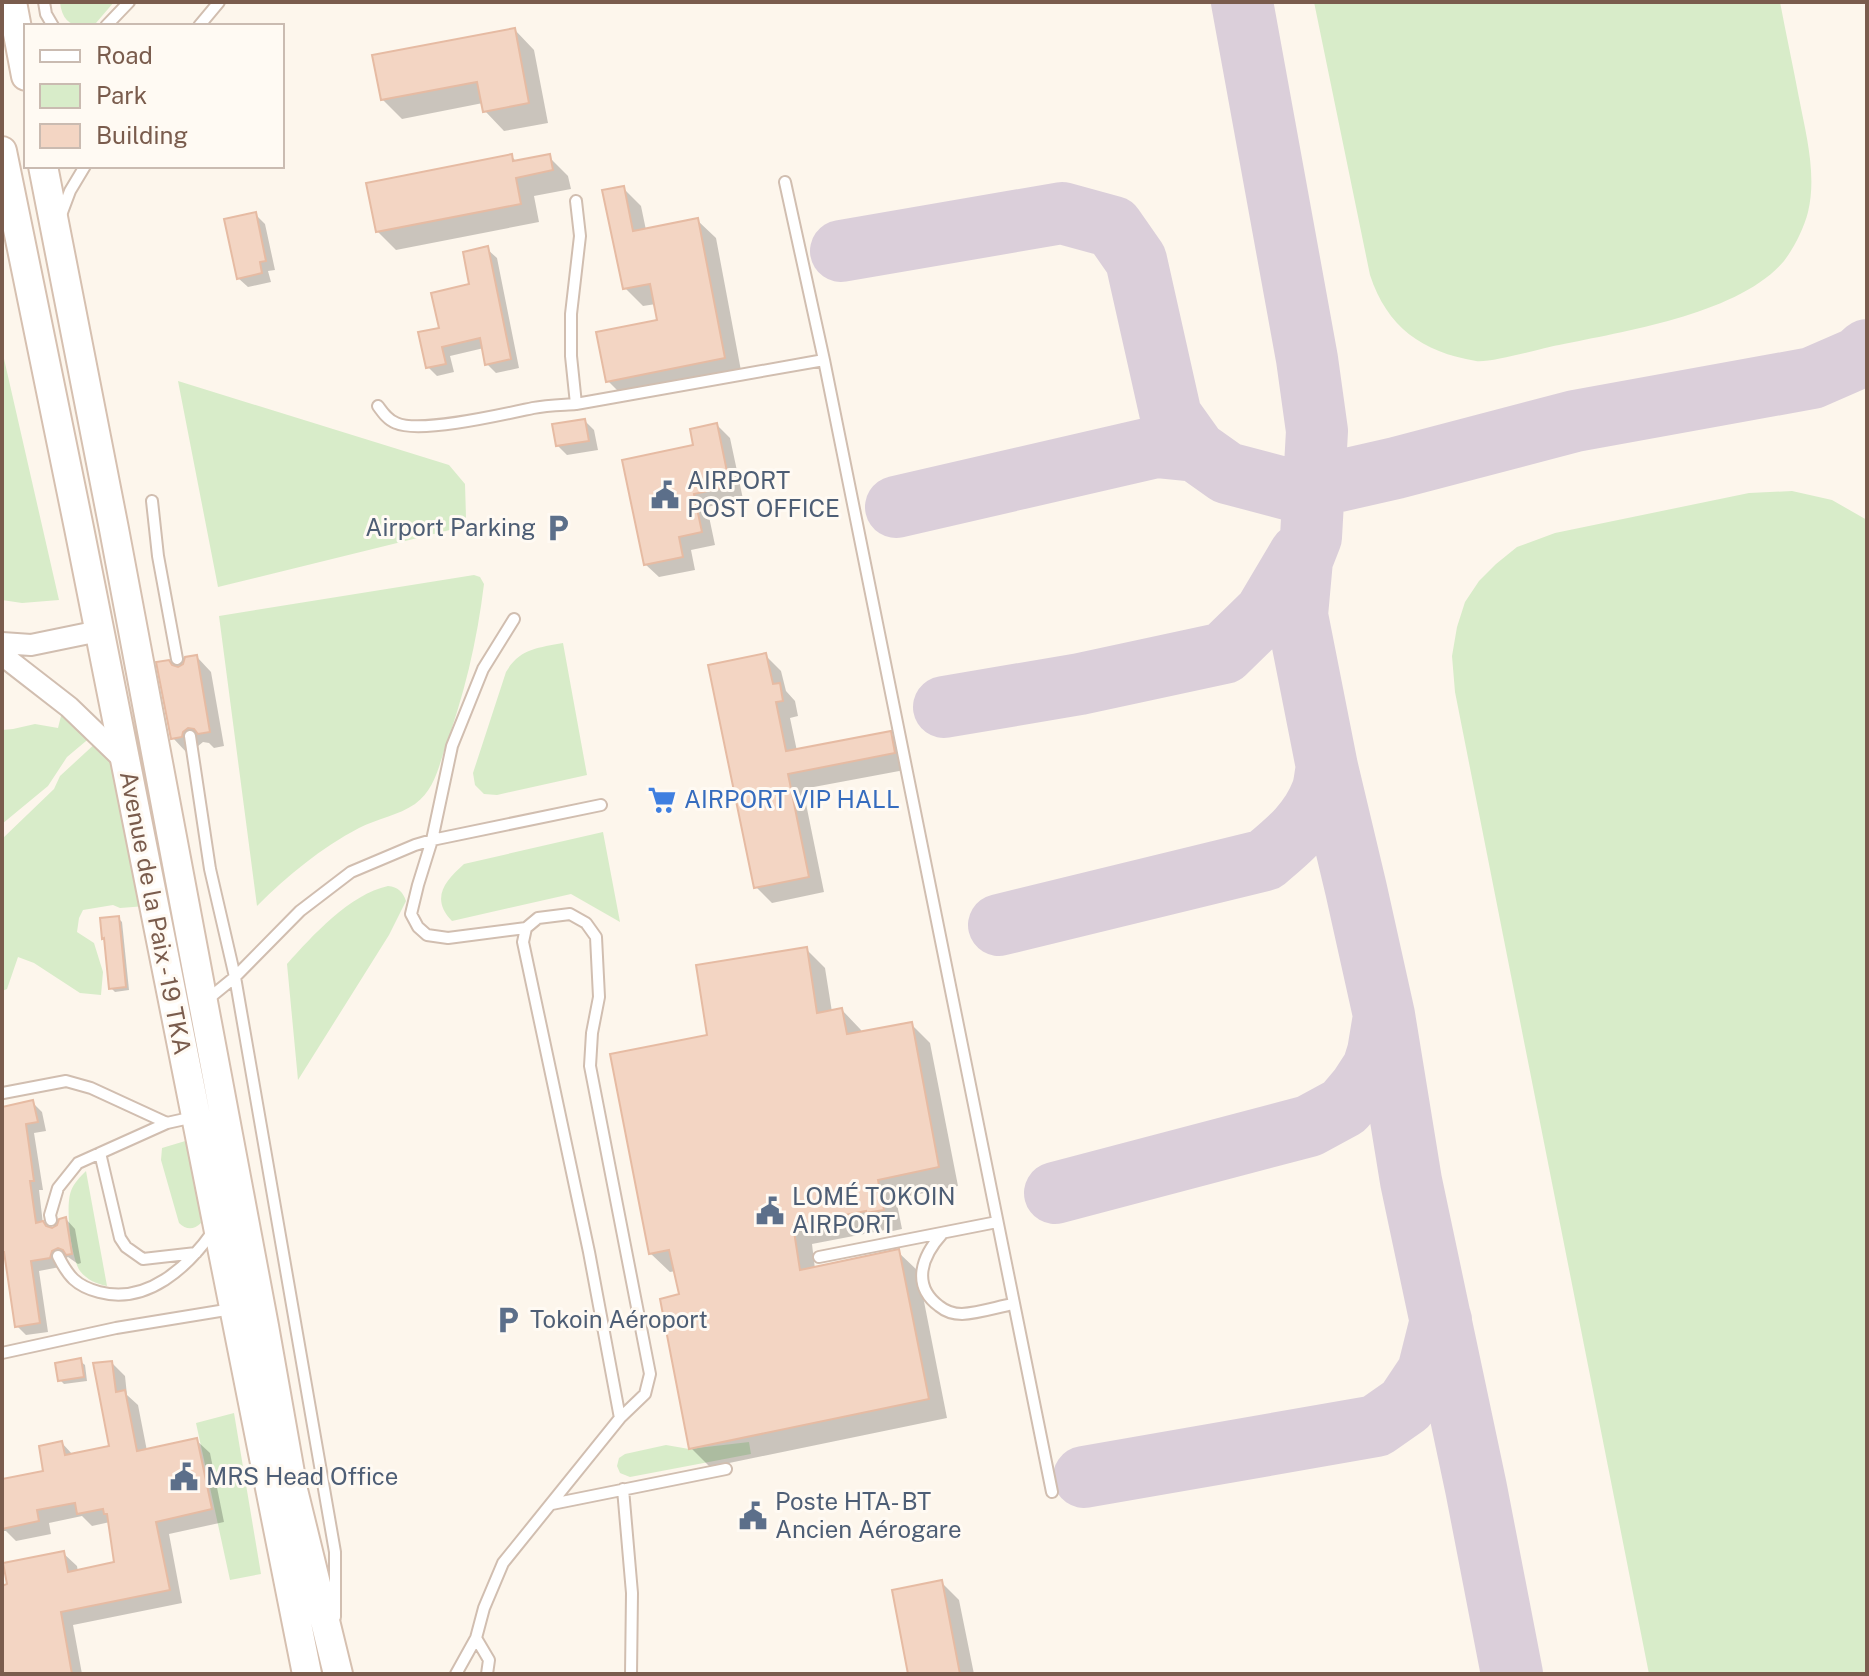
<svg xmlns="http://www.w3.org/2000/svg" width="1869" height="1676" font-family="'Public Sans',sans-serif">
	<style>
		.green { fill: #d8ecc9 }
		.shadow { fill: #0003 }
		.lines { fill: none; stroke-linecap: round; stroke-linejoin: round }
		.taxiway { stroke: #dbcfda; stroke-width: 62 }
		.building { fill: #f3d5c3; stroke: #e6bba3; stroke-width: 2 }
		.service-casing { stroke: #d1beb0; stroke-width: 14 }
		.minor-casing { stroke: #d1beb0; stroke-width: 24 }
		.secondary-casing { stroke: #d6c0b0; stroke-width: 32 }
		.service { stroke: #fff; stroke-width: 10 }
		.minor { stroke: #fff; stroke-width: 20 }
		.secondary { stroke: #fff; stroke-width: 28 }
		.labels { text-anchor: middle; stroke-width: 6; stroke-linejoin: round; paint-order: stroke }
		.service-label { font-size: 24px; fill: #4e5e75; stroke: #fffaf3; text-anchor: start }
		.shop-label { font-size: 24px; fill: #366cbe; stroke: #fffaf3; text-anchor: start }
		.street-label { font-size: 24px; fill: #7a5c4d; stroke: #fffaf3 }
	</style>
	<rect width="100%" height="100%" fill="#fdf6ec"/>
	<path class="green" d="M60,2h54l-18,21c-20,7 -34,1 -36,-21z
		M1314,2h466c6,32 13,64 19,96 7,36 18,77 9,114 -4,16 -14,36 -24,49 -45,53 -159,70 -225,84 -17,3 -68,18 -83,16 -54,-9 -89,-34 -106,-86z
		M2,350l57,250 -37,3 -20,-3z
		M178,381l271,84 16,19 1,33 -8,11 -240,59z
		M1792,491l40,9 35,20v1154h-218l-194,-982 -3,-36 5,-29 8,-25 14,-21 17,-17 21,-17 38,-14 194,-40z
		M474,575l6,2 4,7c-7,58 -20,112 -40,167 -6,19 -11,40 -29,53 -16,11 -38,15 -56,24 -38,20 -71,47 -102,78l-38,-290z
		M563,643l24,132 -90,20 -13,-1 -9,-9 -2,-12 33,-101c14,-24 32,-24 57,-29z
		M62,712l30,24 -25,21 -19,29 -46,38v-94l11,-1 22,-5 23,4z
		M98,741l23,17 25,148 -26,2 -7,-3 -30,5 -4,8 -2,14 17,11 9,29 -2,23 -21,-2 -46,-30 -16,-6 -11,32 -5,2v-152l52,-50 6,-13z
		M603,832l17,90 -49,-28 -119,27c-22,-23 -7,-40 12,-57z
		M388,886c10,1 15,6 18,15l-17,34 -91,145 -11,-116c25,-28 63,-70 101,-78z
		M192,1139l9,84c-7,7 -15,7 -22,0l-18,-63 1,-12z
		M86,1171l21,115c-10,-2 -20,-6 -27,-15 -9,-13 -15,-65 -9,-80 3,-8 9,-14 15,-20z
		M234,1413l27,161 -31,6 -34,-157z
		M749,1442l2,12 -121,23 -10,-4 -3,-7 2,-8 6,-4 41,-9 23,4z"/>
	<path class="shadow" d="M515,30l19,20 14,73 -44,8 -19,-20 -2,-8 -81,16 -20,-20z
		M511,156l6,6 32,-5 19,19 3,13 -37,7 5,26 -143,28 -19,-19z
		M623,188l18,18 5,24 51,-10 19,18 26,138 -116,23 -18,-18 51,-60 -3,-17 -13,2 -18,-18z
		M255,214l10,10 10,46 -7,1 3,11 -23,5 -10,-9z
		M487,249l10,9 22,110 -23,5 -9,-9 -3,-16 -34,8 4,16 -17,4 -9,-9 13,-38 30,-44z
		M585,421l9,9 4,20 -31,5 -9,-9z
		M717,425l13,13 13,61 -36,8 8,38 -24,5 4,20 -36,7 -14,-13 51,-118z
		M765,655l16,16 5,20 9,10 3,15 -8,2 7,33 93,-17 16,15 4,20 -107,20 21,103 -52,11 -16,-16z
		M197,657l14,15 13,74 -10,2 -5,-5 -6,-1 -6,5 -1,4 -9,2 -14,-15 1,-70 10,-2z
		M118,918l4,4 7,68 -14,2 -4,-4z
		M806,949l19,19 7,44 10,-2 19,20 1,4 49,-10 19,19 28,143 -62,13 6,30 -14,3 -3,-2 -73,14 3,25 83,-17 20,19 29,147 -237,49 -19,-19 -10,-152 -5,-25 -6,1 -20,-19 59,-216z
		M33,1103l9,9 4,19 -12,2 9,57h-4l4,34 9,6 14,-11 9,10 6,34 -3,1 -10,-7 -7,4 -1,6 -21,4 9,61 -22,3 -9,-9 -15,-91v-126z
		M80,1361l5,4 2,16 -23,3 -4,-4z
		M112,1363l13,13 2,19 11,10 9,46 49,-11 14,13 14,69 -55,12 13,69 -109,22 9,49h-80v-86l61,-35 14,13 1,6 39,-8 -7,-42 -18,4 -10,-10 -33,7 2,11 -35,7 -10,-10h-4v-50l44,-8 16,-30 11,12 38,-8z
		M941,1582l18,18 15,74h-64z"/>
	<g class="lines">
		<path class="taxiway" d="M1242,2l65,357 10,72 -6,106 -9,23 -5,55 30,152 29,122 28,126 27,166 65,307 36,186
			M841,251l221,-38 51,14 23,33 35,156 25,35 31,22 68,18 101,-23 179,-47 237,-43 46,-20 9,-8
			M896,507l260,-60 40,4
			M944,707l136,-23 144,-31 41,-40 35,-59
			M999,925l266,-65c23,-19 46,-38 57,-68 3,-8 3,-17 5,-25
			M1055,1193l254,-67 35,-19 16,-19 13,-20 5,-16 6,-36
			M1084,1477l292,-51 30,-21 22,-33 13,-52"/>
	</g>
	<path class="building" d="M515,28l14,75 -46,9 -6,-30 -96,18 -9,-45z
		M512,154l1,7 37,-7 3,16 -37,8 5,26 -145,28 -10,-49z
		M624,186l9,45 65,-13 27,140 -119,24 -10,-50 61,-12 -7,-36 -27,5 -21,-99z
		M256,212l10,49 -6,1 2,11 -25,6 -13,-60z
		M488,246l23,113 -26,6 -5,-27 -38,9 4,17 -20,4 -8,-36 21,-4 -8,-35 38,-9 -6,-32z
		M585,419l4,22 -33,5 -4,-22z
		M717,423l13,63 -36,8 8,38 -23,5 4,20 -39,8 -22,-105 71,-15 -3,-16z
		M766,653l7,31 7,-1 3,18 -7,1 10,49 105,-20 4,22 -107,21 21,103 -55,11 -46,-223z
		M197,655l13,77 -12,2 -4,-5 -6,-1 -5,4 -1,5 -11,2 -15,-77 13,-2 3,5 6,2 5,-3 2,-7z
		M119,916l7,71 -17,2 -5,-51 -2,1 -2,-21z
		M807,947l10,66 25,-5 5,26 65,-12 27,145 -61,13 6,30 -18,3v-2l-73,14 7,45 99,-21 30,150 -240,50 -29,-150 19,-5 -10,-44 -20,4 -39,-200 97,-19 -11,-70z
		M33,1100l5,22 -12,2 8,57h-4l6,42 7,-2 3,5 6,2 5,-3 2,-6 7,-2 6,37 -6,1 -3,-5 -5,-2 -6,3 -2,7 -19,3 9,62 -25,4 -11,-75h-2v-145z
		M81,1358l3,19 -26,4 -3,-18z
		M112,1361l4,31 9,-2 12,61 60,-13 15,71 -56,13 14,68 -109,22 11,62h-70v-88l5,-2 -4,-21 61,-12 4,21 46,-10 -7,-48h-3l-1,-5 -26,5 -2,-11 -38,7 2,11 -37,8v-50l41,-8 -4,-25 23,-5 3,14 44,-9 -16,-83z
		M942,1580l18,94h-52l-16,-84z"/>
	<g class="lines">
		<defs>
			<path id="service" d="M44,2l2,12 7,12
				M106,26l23,-24
				M199,26l20,-24
				M785,182l39,178 228,1132
				M576,201l4,35 -9,78v42l5,48
				M61,215l9,-24 15,-25
				M378,406c5,7 10,14 18,17 24,11 109,-9 137,-15 14,-3 29,-3 43,-4l248,-44
				M152,501l6,55 19,103
				M190,736l20,133 25,108 100,575v65
				M526,928l-3,14 66,310 31,166
				M208,999l27,-22 65,-66 51,-39 64,-27 17,-5 169,-35
				M3,1093l63,-12 25,7 76,35
				M100,1153l20,85 6,9 17,12 53,-6
				M51,1220l-1,-5 8,-27 20,-25 89,-40 27,-6
				M942,1234c-20,22 -31,51 -3,72 6,5 15,8 23,8 17,-1 35,-7 51,-10
				M58,1256c10,20 18,30 41,36 48,13 89,-25 115,-62
				M819,1257l178,-35
				M2,1353l114,-25 116,-19
				M623,1489l9,104 -1,81
				M552,1504l174,-35
				M476,1638l13,22 -2,14
				M456,1674l20,-36 8,-30 19,-45 117,-145 25,-24 5,-20 -60,-308 2,-33 7,-36 -3,-60 -10,-14 -16,-9 -32,4 -12,10 -78,10 -21,-3 -9,-8 -7,-13 7,-29 14,-45 20,-94 31,-77 31,-50"/>
			<path id="minor" d="M2,643l29,2 68,-14
				M2,655l67,52 56,54"/>
			<path id="secondary" d="M12,2l14,74
				M2,151l77,377 228,1146
				M43,166l71,363 150,797 29,164 45,184"/>
		</defs>
		<use href="#service" class="service-casing"/>
		<use href="#minor" class="minor-casing"/>
		<use href="#secondary" class="secondary-casing"/>
		<use href="#service" class="service"/>
		<use href="#minor" class="minor"/>
		<use href="#secondary" class="secondary"/>
	</g>
	<defs>
		<symbol id="civic-bare" viewBox="-9 -9 18 18"><path d="M-.6-6.5H3V-4.5H.6V-3L4-1V1h2V6H-6V1h2V-1L-.6-3ZM-1.2 2.5V6h2.4V2.5Z" fill="#5c6f8a" stroke="#fffaf3" stroke-width="2.5" paint-order="stroke"/></symbol>
		<symbol id="parking-bare" viewBox="-9 -9 18 18"><path d="M-3.5-5.5H1a3.5 3.5 0 0 1 0 7H-1V5.5H-3.5ZM-1-3.4V-.6H.8a1.4 1.4 0 0 0 0-2.8Z" fill="#5c6f8a" stroke="#fffaf3" stroke-width="2.5" paint-order="stroke"/></symbol>
		<symbol id="supermarket-bare" viewBox="-9 -9 18 18"><path d="M-6-5.5h2.5l.6 2H6L4.5 2H-2.5L-4.4-4H-6ZM-1.5 3.2a1.3 1.3 0 1 0 .1 0ZM3 3.2a1.3 1.3 0 1 0 .1 0Z" fill="#3f7fe0" stroke="#fffaf3" stroke-width="2.5" paint-order="stroke"/></symbol>
	</defs>
	<g fill-rule="evenodd">
		<use href="#civic-bare" x="645" y="475" width="40" height="40"/>
		<use href="#parking-bare" x="538" y="508" width="40" height="40"/>
		<use href="#supermarket-bare" x="642" y="780" width="40" height="40"/>
		<use href="#civic-bare" x="750" y="1191" width="40" height="40"/>
		<use href="#parking-bare" x="488" y="1300" width="40" height="40"/>
		<use href="#civic-bare" x="164" y="1457" width="40" height="40"/>
		<use href="#civic-bare" x="733" y="1496" width="40" height="40"/>
	</g>
	<g class="labels">
		<g class="service-label">
			<text x="687" y="489">AIRPORT<tspan x="687" dy="28">POST OFFICE</tspan></text>
			<text x="536" y="536" text-anchor="end">Airport Parking</text>
			<text x="792" y="1205">LOMÉ TOKOIN<tspan x="792" dy="28">AIRPORT</tspan></text>
			<text x="530" y="1328">Tokoin Aéroport</text>
			<text x="206" y="1485">MRS Head Office</text>
			<text x="775" y="1510">Poste HTA- BT<tspan x="775" dy="28">Ancien Aérogare</tspan></text>
		</g>
		<g class="shop-label">
			<text x="684" y="808">AIRPORT VIP HALL</text>
		</g>
		<g class="street-label">
			<text transform="translate(155 913) rotate(79)" y="8">Avenue de la Paix - 19 TKA</text>
		</g>
	</g>
	<rect width="1869" height="1676" fill="none" stroke="#7a5c4d" stroke-width="8"/>
	<rect x="24" y="24" width="260" height="144" fill="#fffaf3" stroke="#cabbb1" stroke-width="2"/>
	<rect x="40" y="50" width="40" height="12" fill="#ffffff" stroke="#cabbb1" stroke-width="2"/>
	<text x="96" y="64" font-size="24" fill="#7a5c4d">Road</text>
	<rect x="40" y="84" width="40" height="24" fill="#d8ecc9" stroke="#cabbb1" stroke-width="2"/>
	<text x="96" y="104" font-size="24" fill="#7a5c4d">Park</text>
	<rect x="40" y="124" width="40" height="24" fill="#f3d5c3" stroke="#cabbb1" stroke-width="2"/>
	<text x="96" y="144" font-size="24" fill="#7a5c4d">Building</text>
</svg>
